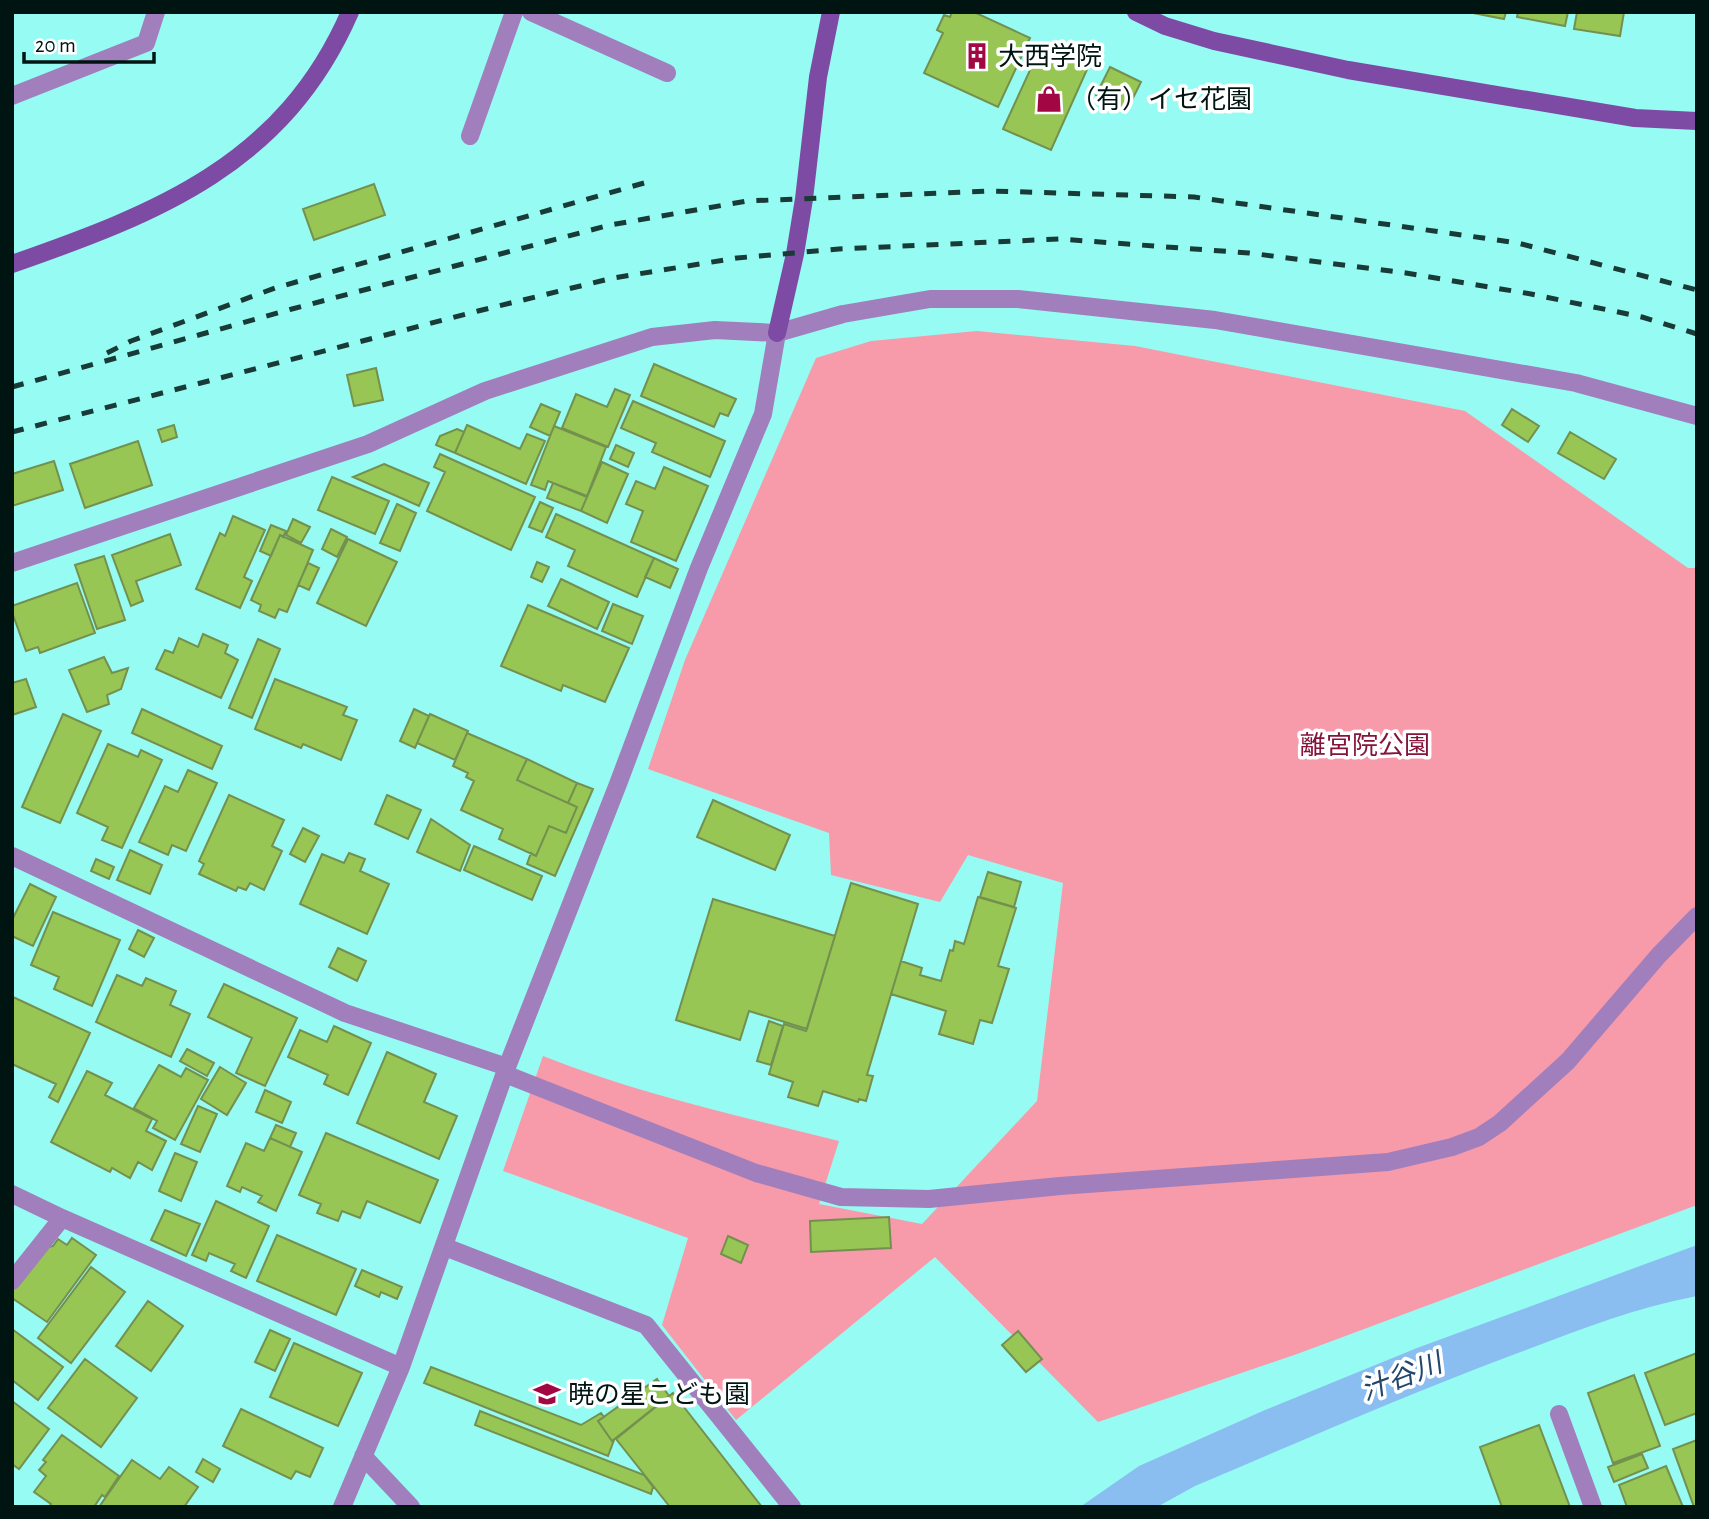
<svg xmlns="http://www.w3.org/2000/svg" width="1709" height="1519" font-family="'Alegreya Sans','Noto Sans JP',sans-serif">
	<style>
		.green { fill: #f79aaa }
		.water { fill: #8abef1 }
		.building { fill: #97c654; stroke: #73904f; stroke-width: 2 }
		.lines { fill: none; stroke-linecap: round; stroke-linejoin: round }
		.lane { stroke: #a07fbc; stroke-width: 18 }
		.street { stroke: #a07fbc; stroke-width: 18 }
		.secondary { stroke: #7d4aa4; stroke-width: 18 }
		.rail { stroke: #193b38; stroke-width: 5; stroke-dasharray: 12 12; stroke-linecap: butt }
		.labels { text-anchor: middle; stroke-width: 7; stroke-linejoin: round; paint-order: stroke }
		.poi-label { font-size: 26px; fill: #001412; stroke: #fff; text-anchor: start }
		.park-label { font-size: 26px; fill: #841439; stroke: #fff }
		.water-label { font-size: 28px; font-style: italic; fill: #22476a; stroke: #fff }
	</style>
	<rect width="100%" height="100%" fill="#96fbf2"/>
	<path class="green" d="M977,331l158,15 330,65 223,157h9v637l-400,149 -199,68 -163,-165 -199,163 -74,-95 26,-87 -185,-67 40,-115c95,38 196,60 296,85l-20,63 103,20 115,-123 26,-218 -95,-28 -28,47 -109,-27 -2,-42 -181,-64 37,-109 131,-302 55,-17z"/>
	<path class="water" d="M1697,1245v51c-65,12 -126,37 -187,60 -107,40 -211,86 -315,130l-38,21h-77l59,-41 126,-56 152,-62z"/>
	<path class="building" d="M952,12h22l56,26 -32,69 -74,-34 19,-40 -6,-3 7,-15 6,2z
		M1468,12h38l-2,7z
		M1518,12h50l-3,14 -48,-9z
		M1577,12h47l-4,24 -46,-7z
		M1042,44l47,21 -38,85 -48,-21z
		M1110,67l31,15 -14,28 -31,-15z
		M374,184l11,31 -71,25 -11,-31z
		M654,364l82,35 -8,17 -8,-3 -6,14 -73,-31z
		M376,368l7,32 -29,6 -7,-31z
		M615,389l15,6 -22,52 -46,-19 14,-34 31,13z
		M633,401l92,40 -15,36 -58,-25 4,-9 -35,-15z
		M541,404l19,8 -10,24 -20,-9z
		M1512,409l27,17 -11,16 -26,-17z
		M174,425l3,12 -15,5 -4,-12z
		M467,425l53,24 7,-15 18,7 -19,43 -71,-31z
		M554,426l52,21 -19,49 -39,-15 -3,9 -14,-5z
		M457,429l7,3 -9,21 -19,-8 4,-9z
		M1570,432l46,27 -12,20 -46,-26z
		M138,441l14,44 -67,23 -15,-44z
		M616,445l18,8 -6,14 -18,-8z
		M440,454l95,43 -24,53 -84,-39 18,-39 -11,-5z
		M54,461l9,29 -51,16v-32z
		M602,462l26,12 -21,49 -26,-12z
		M384,464l45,19 -10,23 -66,-29z
		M664,467l44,19 -32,75 -45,-19 12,-31 -17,-7 10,-23 19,8z
		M332,477l57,24 -14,33 -57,-24z
		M553,483l34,14 -6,14 -34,-13z
		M540,502l13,6 -11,24 -13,-5z
		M397,504l19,9 -16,38 -20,-8z
		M556,514l98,44 -17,39 -69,-31 7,-16 -29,-13z
		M233,516l32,14 -21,47 8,4 -12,27 -44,-19 24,-56 5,3z
		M293,519l17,8 -9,16 -15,-8z
		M271,525l15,6 -3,6 -3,-2 -9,21 -11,-5z
		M331,529l16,8 -10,20 -15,-8z
		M170,534l11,31 -45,16 7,20 -12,5 -19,-51z
		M280,535l33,15 -26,62 -8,-3 -4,9 -16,-7 2,-6 -10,-5z
		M348,539l49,23 -31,64 -49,-23z
		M104,556l21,64 -28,9 -22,-64z
		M654,558l24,11 -8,19 -25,-11z
		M537,562l12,5 -7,15 -11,-5z
		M308,563l11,5 -10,22 -11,-5z
		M561,579l48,23 -12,27 -49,-23z
		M77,583l18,50 -55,20 -2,-6 -12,4 -14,-39v-6z
		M613,604l30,12 -11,28 -30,-13z
		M528,605l101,43 -24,54 -42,-17 -2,6 -60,-25z
		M203,634l25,11 -3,8 13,7 -17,38 -65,-29 9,-19 8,3 6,-15 19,9z
		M258,639l22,10 -28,69 -23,-10z
		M104,657l8,16 16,-5 -7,21 -14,6 2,9 -22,8 -18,-42z
		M26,679l10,28 -24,8v-32z
		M275,679l72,28 -4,8 14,5 -16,40 -38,-16 -2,4 -46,-19z
		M142,709l80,37 -10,23 -80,-36z
		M414,709l15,7 -14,32 -15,-7z
		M63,714l38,17 -41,92 -38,-16z
		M430,714l38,17 -13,29 -38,-17z
		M467,733l60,26 -10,21 60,27 -11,26 -17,-7 -13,30 -37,-17 4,-10 -42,-19 13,-29 -8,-4 2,-4 -15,-7z
		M108,744l30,13 3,-7 21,10 -40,88 -20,-8 6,-13 -31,-14z
		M527,759l50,24 -9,20 -51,-23z
		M188,770l29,13 -31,68 -14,-6 -4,10 -29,-13 26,-56 13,6z
		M577,783l16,6 -38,87 -28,-12 4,-11 5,3 13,-30 17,7 11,-26 -9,-4z
		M229,795l55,25 -12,26 10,5 -18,39 -14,-7 -4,7 -8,-3 -2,4 -37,-17 5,-10 -5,-3z
		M387,795l34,15 -13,29 -33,-15z
		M713,800l77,35 -15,35 -78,-33z
		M431,819l39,26 -10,26 -43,-19z
		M303,828l16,8 -14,26 -15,-8z
		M474,846l68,30 -10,24 -68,-30z
		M130,850l32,15 -12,29 -33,-14z
		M349,853l16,6 -5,12 29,13 -22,50 -67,-30 22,-50 22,9z
		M96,859l18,8 -5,12 -18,-8z
		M988,872l33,10 -7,25 -34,-10z
		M851,883l67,21 -51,171 6,1 -7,25 -7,-2 -1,3 -35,-11 -5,15 -30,-9 5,-15 -24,-8 15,-50 22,7z
		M30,884l26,13 -23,49 -21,-10v-16z
		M978,897l38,11 -18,58 11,3 -17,54 -12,-3 -7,24 -34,-10 7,-23 -55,-17 10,-33 21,7 -2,7 21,6 9,-31 3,1 2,-10 9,3z
		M713,899l122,37 -28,93 -58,-18 -9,29 -64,-20z
		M53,912l67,28 -28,66 -38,-17 5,-12 -28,-12z
		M138,930l16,8 -10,19 -15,-8z
		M338,948l28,13 -9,20 -28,-14z
		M117,975l25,11 4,-8 30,13 -6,14 20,9 -19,43 -75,-35z
		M224,984l73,34 -32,68 -29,-13 16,-35 -44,-21z
		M13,997l77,36 -32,69 -9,-5 7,-13 -44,-20z
		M769,1021l14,5 -12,39 -14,-4z
		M334,1026l37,17 -23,52 -24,-11 4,-9 -40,-18 12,-27 27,12z
		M187,1049l27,14 -7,13 -27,-15z
		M387,1052l49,22 -12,28 33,14 -18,43 -82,-36z
		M159,1065l22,12 5,-9 22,12 -33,60 -22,-12 4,-7 -23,-13z
		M220,1067l26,16 -19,32 -26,-16z
		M87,1071l25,12 -7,12 47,24 -6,12 20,10 -14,29 -14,-8 -8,16 -18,-10 -2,4 -59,-30z
		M265,1090l26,12 -9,21 -26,-11z
		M198,1106l19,8 -17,38 -19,-8z
		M276,1125l20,8 -6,14 -20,-9z
		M326,1133l112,47 -18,43 -53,-22 -7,17 -18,-7 -4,10 -21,-8 4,-9 -22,-9z
		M270,1138l32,14 -26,59 -18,-9 4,-6 -20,-9 -2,5 -13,-6 19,-43 18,8z
		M175,1153l22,9 -16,39 -22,-10z
		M216,1201l53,25 -23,52 -15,-7 4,-7 -26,-11 -3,8 -14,-6z
		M165,1210l35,14 -14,32 -35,-16z
		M889,1217l2,31 -80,4 -1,-31z
		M277,1235l79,34 -20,46 -79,-34z
		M728,1236l20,9 -7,18 -20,-9z
		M72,1238l24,17 -49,67 -35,-24v-8l30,-42 11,-2 5,-7 9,6z
		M91,1267l34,25 -54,71 -33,-25z
		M362,1270l40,17 -5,12 -16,-7 -2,5 -24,-11z
		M148,1301l35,25 -32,45 -35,-25z
		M12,1329l51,38 -25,33 -26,-20z
		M270,1330l20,9 -15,32 -20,-9z
		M1018,1331l24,28 -16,13 -24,-27z
		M294,1343l68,30 -24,53 -68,-29z
		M1697,1353v60l-32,12 -20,-52z
		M85,1359l52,39 -36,49 -53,-39z
		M431,1367l150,58 20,-12 3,4 -6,4 14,20 2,-1 -6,16 -184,-73z
		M1634,1375l26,71 -47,17 -25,-70z
		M657,1379l12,17 -57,45 -14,-20z
		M673,1393l89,114h-92l-54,-68z
		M12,1401l37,28 -30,40 -7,-5z
		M241,1409l82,39 -13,29 -14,-6 -5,8 -68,-33z
		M480,1411l164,64 9,12 -2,7 -176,-69z
		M1539,1425l31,82h-68l-22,-60z
		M62,1435l57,41 -14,21 -3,-2 -8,12h-45l2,-3 -17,-12 12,-16 -7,-6 7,-8 -3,-2z
		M1697,1440v67h-3l-21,-58z
		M1642,1454l6,14 -34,14 -6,-15z
		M203,1459l17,10 -7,13 -17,-10z
		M132,1460l28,19 9,-12 29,20 -14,20h-85z
		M1666,1466l17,41h-56l-8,-22z"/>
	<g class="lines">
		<path class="lane" d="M505,1074l251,99 85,24 88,2 131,-13 328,-24 64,-15 27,-10 21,-14 68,-62 91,-106 38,-39
			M445,1247l201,78 146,182"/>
		<path class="street" d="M531,12l136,61
			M12,96l134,-53 10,-31
			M470,136l44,-124
			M12,563l356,-119 117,-53 167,-54 63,-7 62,3 66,-19 87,-15h88l197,21 361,63 121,33
			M12,856l333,157 162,54
			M12,1194l50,24 339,149
			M12,1281l50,-63
			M1559,1414l34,93
			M363,1456l48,51
			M342,1507l59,-140 106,-300 111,-283 81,-216 64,-154 14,-81"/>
		<path class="secondary" d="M1136,12l29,14 49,15 134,29 287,48 62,3
			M12,264c146,-51 272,-100 338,-252
			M777,333l18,-79 9,-55 14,-122 13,-65"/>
		<path class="rail" d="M107,353l24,-12 144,-53 376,-107
			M12,387l280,-78 318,-84 137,-24 244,-10 203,6 324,46 179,47
			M12,432l466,-121 135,-33 124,-20 102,-9 220,-10 190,14 157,20 125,21 111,23 55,17"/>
	</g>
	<defs>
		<symbol id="building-bare" viewBox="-9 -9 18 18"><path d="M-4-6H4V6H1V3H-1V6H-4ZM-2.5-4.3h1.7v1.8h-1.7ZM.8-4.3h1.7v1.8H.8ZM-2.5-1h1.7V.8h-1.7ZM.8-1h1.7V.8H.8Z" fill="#a20744" stroke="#fff" stroke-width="2.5" paint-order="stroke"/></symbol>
		<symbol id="shop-bare" viewBox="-9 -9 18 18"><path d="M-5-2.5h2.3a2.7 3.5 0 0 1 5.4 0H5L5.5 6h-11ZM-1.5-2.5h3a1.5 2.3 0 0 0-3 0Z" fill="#a20744" stroke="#fff" stroke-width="2.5" paint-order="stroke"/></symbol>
		<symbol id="school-bare" viewBox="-9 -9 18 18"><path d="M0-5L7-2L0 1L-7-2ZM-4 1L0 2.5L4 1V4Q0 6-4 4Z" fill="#a20744" stroke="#fff" stroke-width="2.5" paint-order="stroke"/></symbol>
	</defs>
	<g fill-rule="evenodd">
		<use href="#building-bare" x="958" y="37" width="38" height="38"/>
		<use href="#shop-bare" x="1030" y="80" width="38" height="38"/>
		<use href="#school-bare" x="528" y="1375" width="38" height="38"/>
	</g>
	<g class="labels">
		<g class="poi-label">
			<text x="998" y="65">大西学院</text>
			<text x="1070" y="108">（有）イセ花園</text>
			<text x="568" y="1403">暁の星こども園</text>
		</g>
		<g class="park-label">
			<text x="1365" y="754">離宮院公園</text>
		</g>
		<g class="water-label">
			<text transform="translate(1401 1376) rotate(-21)" y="10">汁谷川</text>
		</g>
	</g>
	<rect width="1709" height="1519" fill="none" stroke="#001412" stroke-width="28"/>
	<path d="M24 52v10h130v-10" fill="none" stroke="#001412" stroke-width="3.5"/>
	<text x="35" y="52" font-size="21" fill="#001412" stroke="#ffffff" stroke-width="5" paint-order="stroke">20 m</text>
</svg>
